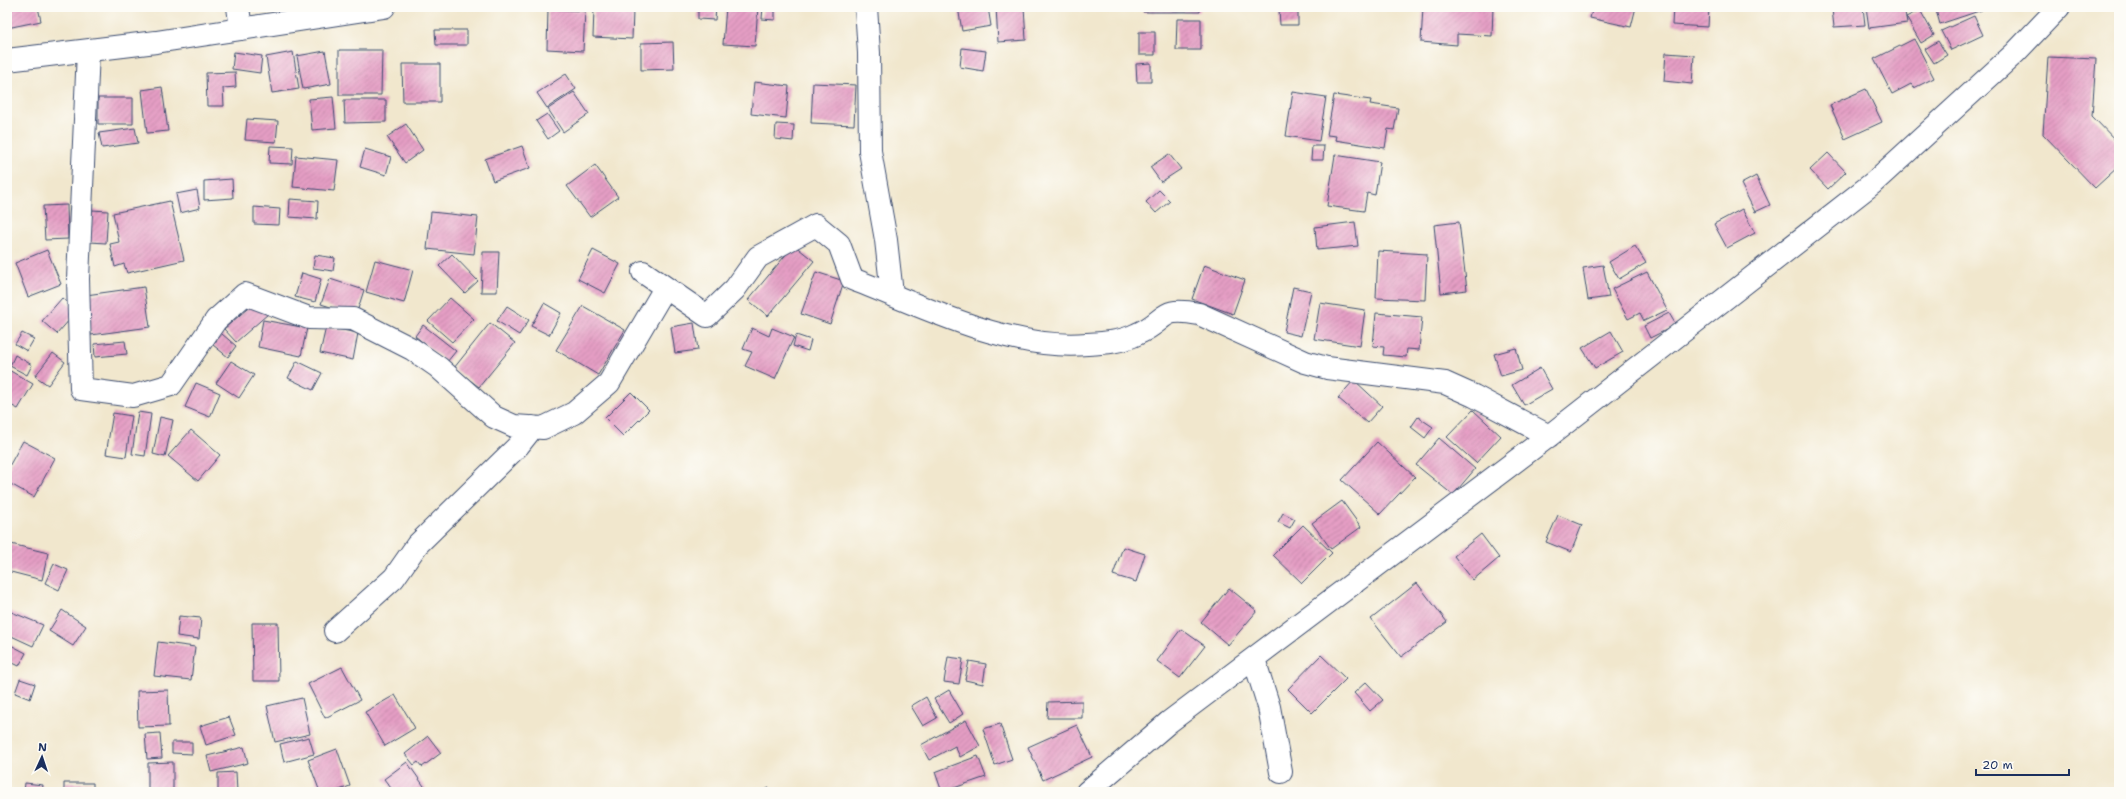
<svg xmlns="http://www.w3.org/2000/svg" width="2126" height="799" font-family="'Shantell Sans',sans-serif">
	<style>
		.building { fill: url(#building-hatch) }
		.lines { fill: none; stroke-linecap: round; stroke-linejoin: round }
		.minor-casing { stroke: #3b4b6f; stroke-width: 24 }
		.minor { stroke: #fff; stroke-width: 22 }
	</style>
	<defs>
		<pattern id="building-hatch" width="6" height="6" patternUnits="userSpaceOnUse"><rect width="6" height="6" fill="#e59ec4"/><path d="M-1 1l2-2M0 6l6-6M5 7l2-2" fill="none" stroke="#b981a2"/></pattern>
	</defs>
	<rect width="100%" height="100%" fill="#fdfcf7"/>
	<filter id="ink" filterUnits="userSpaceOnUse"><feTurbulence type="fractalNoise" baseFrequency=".025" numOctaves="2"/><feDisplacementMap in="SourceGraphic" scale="8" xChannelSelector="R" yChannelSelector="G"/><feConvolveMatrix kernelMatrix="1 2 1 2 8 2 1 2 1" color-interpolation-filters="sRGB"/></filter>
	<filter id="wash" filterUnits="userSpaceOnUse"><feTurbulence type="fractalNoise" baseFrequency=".012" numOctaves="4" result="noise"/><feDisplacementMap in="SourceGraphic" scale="16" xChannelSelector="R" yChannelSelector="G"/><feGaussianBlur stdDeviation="0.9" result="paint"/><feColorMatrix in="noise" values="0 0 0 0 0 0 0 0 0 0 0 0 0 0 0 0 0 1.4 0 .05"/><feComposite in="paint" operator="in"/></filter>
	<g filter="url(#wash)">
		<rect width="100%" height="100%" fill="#f1e7cd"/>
		<g id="blocks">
			<path class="building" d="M7,7h31l3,14 -34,7z
				M698,7h18l-1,13 -17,-1z
				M726,7h32l-3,39 -32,-2z
				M763,7h12v13l-13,-1z
				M958,7h30l3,19 -29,5z
				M996,7h28l2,33 -28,2z
				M1143,7h57v5h-57z
				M1423,7h70l-1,29 -35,-2v11l-36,-3z
				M1593,7h43l-5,20 -41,-9z
				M1673,7h36l-1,20 -36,-2z
				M1863,7l2,18 -31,2 -2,-18z
				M1866,7h38l3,16 -38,5z
				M1935,7h46l1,3 -42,14z
				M1298,8v17h-18l-1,-16z
				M548,9l37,2 -2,40 -36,-2z
				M594,9l39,2 -1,28 -39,-2z
				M1920,10l14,25 -13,8 -15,-26z
				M1974,16l9,19 -32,15 -10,-19z
				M1177,19h24v31h-25z
				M435,30h32v15h-31z
				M1139,32h16v23h-16z
				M1914,39l20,39 -20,10 -3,-4 -19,10 -18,-35z
				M1938,41l9,14 -13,8 -9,-14z
				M673,42l1,27 -33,1v-27z
				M962,48l24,3 -3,20 -23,-4z
				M339,50h43l-1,45h-42z
				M325,51l6,33 -28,5 -6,-33z
				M234,52l28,4 -2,17 -28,-4z
				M293,52l6,37 -27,4 -6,-36z
				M1666,53l28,2 -2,29 -28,-3z
				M2048,57l48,2 -4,57 27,28v22l-24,22 -52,-54z
				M1151,63v19h-14l-1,-18z
				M402,64h38v38h-37z
				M235,72l1,15 -13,1 1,18h-17l-1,-33z
				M566,74l10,15 -29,19 -10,-15z
				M754,82l35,4 -3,32 -35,-4z
				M813,83l43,2 -2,40 -43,-2z
				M162,87l6,44 -21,2 -5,-43z
				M1866,89l16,33 -37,17 -15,-34z
				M574,92l15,22 -26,18 -15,-23z
				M1293,92l33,5 -7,44 -33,-5z
				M1334,95l37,5 -1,4 28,4 -4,22 -6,-1 -3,19 -50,-8 1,-4 -9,-1z
				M333,97l3,31 -24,2 -3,-31z
				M98,98h35v26h-35z
				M344,100h42v22l-41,1z
				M547,114l12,17 -11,8 -12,-18z
				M247,119l31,2 -2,21 -31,-2z
				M406,124l17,26 -18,13 -18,-26z
				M776,124l18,1 -1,16 -18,-2z
				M135,128l3,15 -36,5 -3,-15z
				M270,146l23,1 -1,17 -23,-1z
				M522,146l8,22 -37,13 -8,-22z
				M1312,146h12l-1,14h-12z
				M365,149l26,8 -5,18 -26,-8z
				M1828,153l18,19 -18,17 -18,-19z
				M1169,154l12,15 -20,13 -11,-15z
				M1335,155l45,7 -5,33 -8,-2 -3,18 -37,-5z
				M296,156l42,4 -4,31 -41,-4z
				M595,165l23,32 -28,20 -23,-31z
				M1756,176l14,29 -15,7 -14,-28z
				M232,179l1,19 -29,2v-19z
				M197,190l3,18 -20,5 -4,-19z
				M1159,190l11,11 -14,12 -10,-11z
				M290,199l28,2 -1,18 -28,-2z
				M170,201l14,59 -57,13 -3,-9 -9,3 -5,-23 9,-2 -6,-29z
				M67,205l1,34 -23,1 -2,-34z
				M254,207l26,2 -1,16 -25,-1z
				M1742,209l13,24 -28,15 -13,-24z
				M92,210l16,1 -2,32 -16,-1z
				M431,212l47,5 -4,37 -47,-5z
				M1355,222l3,24 -41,4 -2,-23z
				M1459,222l8,68 -26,3 -7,-68z
				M794,245l20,16 -46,55 -20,-16z
				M1635,246l11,17 -27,16 -10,-17z
				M47,250l14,34 -33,13 -13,-34z
				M593,250l27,14 -15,29 -27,-14z
				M1378,251l49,3 -2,46 -49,-2z
				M483,252h16l-2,40h-16z
				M452,254l26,27 -13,12 -26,-27z
				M315,255l20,3 -2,13 -20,-3z
				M375,260l38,10 -9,33 -38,-11z
				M1204,265l41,15 -12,34 -41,-15z
				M1603,265l6,32 -21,3 -5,-32z
				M816,272l28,9 -14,43 -29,-10z
				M1647,272l20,38 -23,11 -4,-8 -12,6 -16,-30z
				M302,273l19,6 -6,23 -20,-5z
				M330,279l34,11 -8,25 -35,-11z
				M144,287l6,40 -59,8 -5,-40z
				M1293,287l18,4 -10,45 -17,-4z
				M62,298l15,13 -20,23 -15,-13z
				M450,298l24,21 -22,23 -24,-21z
				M256,301l12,13 -32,28 -12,-13z
				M544,303l17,10 -12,22 -18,-9z
				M1320,303l45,7 -5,36 -46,-7z
				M507,306l22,14 -10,15 -22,-14z
				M583,306l42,24 -27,45 -42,-25z
				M1376,313l46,4 -3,33 -12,-1 -1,8 -23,-2 1,-8 -11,-1z
				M1669,313l7,12 -26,13 -6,-12z
				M263,320l44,8 -6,28 -43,-9z
				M490,323l25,20 -36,44 -25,-19z
				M694,323l4,27 -23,3 -4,-26z
				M423,325l33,26 -9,11 -32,-26z
				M326,327l32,6 -5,27 -33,-7z
				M752,328l17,8 3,-8 22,9 -19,42 -30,-13 7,-14 -9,-3z
				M1611,331l12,21 -28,16 -13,-20z
				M22,333l12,6 -7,12 -12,-7z
				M222,334l14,12 -8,11 -15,-12z
				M796,335l15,5 -3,11 -15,-5z
				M125,341l2,13 -32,3 -1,-13z
				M1516,348l6,22 -21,6 -7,-22z
				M53,353l12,9 -17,23 -13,-9z
				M15,355l17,10 -5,10 -17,-9z
				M231,361l23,14 -15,23 -23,-15z
				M297,361l25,12 -9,17 -25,-12z
				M1540,368l12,21 -28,16 -12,-20z
				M7,369l26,15 -15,25 -11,-6z
				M1354,380l28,26 -15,17 -29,-25z
				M196,383l24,10 -10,24 -25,-10z
				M631,392l18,18 -26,26 -18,-18z
				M1473,410l28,26 -25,27 -29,-26z
				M138,412l13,2 -6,42 -13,-2z
				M113,413l19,3 -6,41 -20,-3z
				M160,417l13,3 -8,37 -12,-3z
				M1418,417l15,10 -8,11 -14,-11z
				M191,430l29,25 -22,26 -30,-25z
				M1439,438l36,31 -22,26 -37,-30z
				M23,441l32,17 -21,39 -27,-15v-12z
				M1377,442l38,35 -35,37 -38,-34z
				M1342,501l19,26 -30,22 -19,-26z
				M1283,513l12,6 -5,9 -12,-6z
				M1558,515l24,10 -11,27 -25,-10z
				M1303,525l29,28 -30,30 -29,-28z
				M1481,534l18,24 -26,22 -19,-24z
				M11,544l37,9 -6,27 -35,-9z
				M1123,547l22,7 -9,28 -23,-7z
				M54,564l14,6 -9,20 -14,-7z
				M1417,583l30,39 -46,35 -30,-38z
				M1229,588l28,23 -29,34 -27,-23z
				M62,610l24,16 -13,20 -24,-15z
				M9,611l34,14 -10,21 -26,-12v-18z
				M179,616l22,2 -2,21 -22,-3z
				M252,623h26l1,58h-26z
				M1181,629l24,17 -25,32 -23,-17z
				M158,642l37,5 -4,33 -37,-4z
				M7,643l19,10 -7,13 -12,-6z
				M1321,655l25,24 -34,34 -24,-24z
				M948,657l15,2 -4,25 -15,-2z
				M969,661l17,3 -3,20 -18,-4z
				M342,667l18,33 -35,18 -17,-34z
				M20,679l15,5 -5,15 -15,-6z
				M1366,682l17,18 -13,11 -16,-18z
				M168,690l1,36 -31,1 -1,-36z
				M949,690l14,24 -14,9 -15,-24z
				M395,695l20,33 -30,18 -20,-34z
				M926,697l11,21 -14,8 -12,-20z
				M302,698l8,36 -35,8 -8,-36z
				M1082,701v17h-35l1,-16z
				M229,717l7,18 -30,10 -6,-19z
				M966,720l14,26 -20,11 -5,-11 -26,14 -8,-15z
				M1000,724l12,35 -17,6 -12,-36z
				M1077,725l15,32 -49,23 -15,-33z
				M160,733l2,25 -15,1 -2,-25z
				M428,736l13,17 -19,14 -4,-5 -4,3 -9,-11z
				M309,737l5,17 -30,8 -4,-18z
				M172,742h20v12l-20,-1z
				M244,747l4,16 -37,9 -4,-16z
				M337,749l13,37 -16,6h-14l-12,-32z
				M978,756l8,21 -44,15 -7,-20z
				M173,762v30h-25v-29z
				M407,762l19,27 -3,3h-29l-10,-13z
				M236,772l1,20h-19v-19z
				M25,783l18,2 -1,7h-18z
				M64,783h29v9h-29z
				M769,788l1,4h-12z"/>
		</g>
	</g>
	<g filter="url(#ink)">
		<use href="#blocks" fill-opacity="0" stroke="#3b4b6f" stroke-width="1"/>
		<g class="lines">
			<defs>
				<path id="minor" d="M238,7l3,22
					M866,7l3,46 1,98 16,89 6,54
					M88,51l-10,228 3,110 52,7 38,-11 45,-65 29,-26 64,24 44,1 59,30 26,18 56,50 20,9 29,2 31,-15 35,-30 56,-95
					M7,60l149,-18 228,-35
					M643,272l64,44 28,-27 23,-32 58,-32 23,19 13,35c71,27 157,72 235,65 17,-1 35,-2 50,-10 32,-14 21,-28 62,-20l106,48 22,6 118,15 29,13 75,40
					M335,631l59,-53 23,-33 101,-99 15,-19
					M1254,659l15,48 12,65
					M1087,792l82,-70 380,-286 324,-253 142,-130 44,-46"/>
			</defs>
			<use href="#minor" class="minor-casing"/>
			<use href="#minor" class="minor"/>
		</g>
	</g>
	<rect width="2126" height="799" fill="none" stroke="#fdfcf7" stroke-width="24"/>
	<g transform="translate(42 757) rotate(3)" stroke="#fdfcf7" stroke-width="3" paint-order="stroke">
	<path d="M0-3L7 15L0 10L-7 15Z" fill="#1b2f5e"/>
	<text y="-6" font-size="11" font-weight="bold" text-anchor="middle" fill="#1b2f5e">N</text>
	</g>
	<path d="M1976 769v6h93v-6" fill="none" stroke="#1b2f5e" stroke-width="2"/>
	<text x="1982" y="769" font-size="12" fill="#1b2f5e" stroke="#fdfcf7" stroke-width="3" paint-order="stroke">20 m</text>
</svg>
